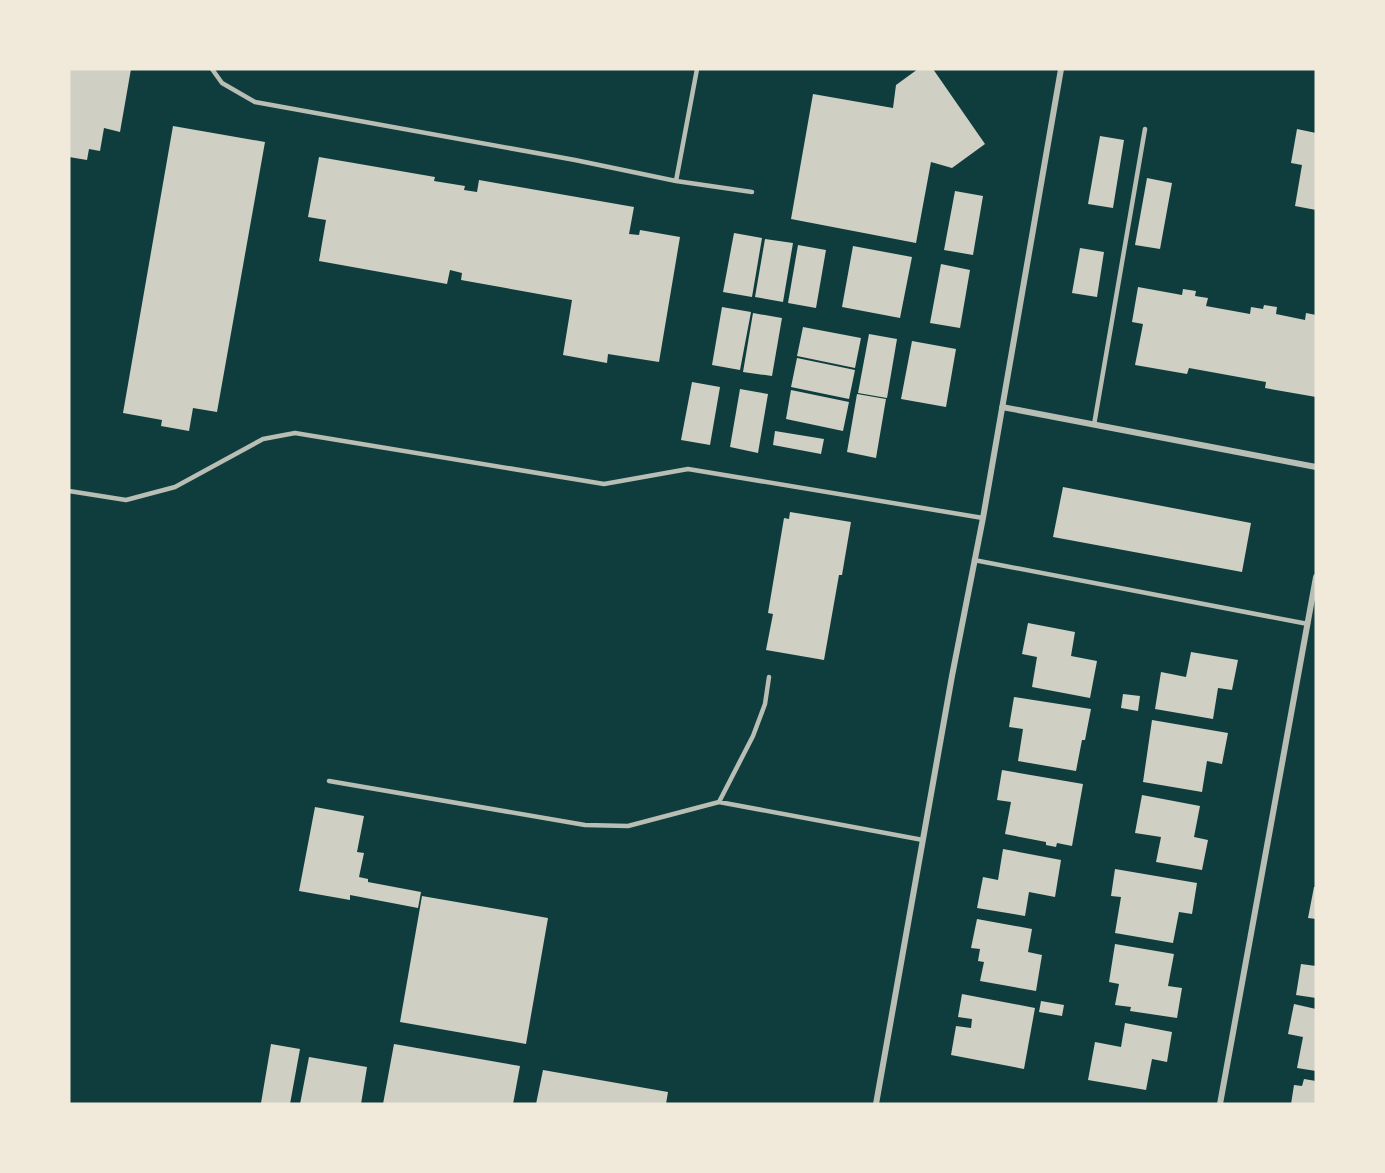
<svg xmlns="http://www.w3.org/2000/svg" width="1385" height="1173" font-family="'Source Sans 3',sans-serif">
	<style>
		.building { fill: #cfcfc3 }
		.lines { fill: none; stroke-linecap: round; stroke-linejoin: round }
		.service { stroke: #b8beb3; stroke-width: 4.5 }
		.minor { stroke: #b8beb3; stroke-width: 6 }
	</style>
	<rect width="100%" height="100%" fill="#0f3d3e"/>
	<path class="building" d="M69,69h62l-11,63 -16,-4 -4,23 -11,-2 -2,11 -18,-3z
		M918,69h15l52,75 -33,24 -21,-6 -15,81 -125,-24 22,-125 80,14 3,-23z
		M173,126l92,16 -48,270 -24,-4 -4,23 -28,-5 1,-6 -39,-7z
		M1297,129l19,4v77l-21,-4 7,-41 -11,-2z
		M1100,136l24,4 -11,68 -25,-4z
		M319,157l116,20 -1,4 31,5 -1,4 13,2 2,-12 155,27 -5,27 10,1 1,-5 40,7 -21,125 -51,-8 -1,9 -44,-8 9,-55 -111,-20 1,-7 -12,-3 -3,14 -128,-23 7,-41 -18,-3z
		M1147,178l25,5 -12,66 -25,-4z
		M955,191l28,5 -10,59 -29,-5z
		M734,233l28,5 -10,59 -29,-5z
		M765,239l28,4 -10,59 -28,-5z
		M798,245l28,5 -10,58 -28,-5z
		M853,246l59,11 -12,61 -58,-11z
		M1080,248l24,4 -7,45 -25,-4z
		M941,264l29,6 -10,58 -30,-5z
		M1138,287l44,8 1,-6 13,2 -1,5 13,2 -2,8 44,8 1,-7 12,2 1,-4 13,2 -1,7 29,6 1,-7 10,2v82l-51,-9 1,-6 -77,-14 -2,6 -52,-9 8,-41 -11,-2z
		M722,307l29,5 -11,58 -28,-5z
		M753,313l29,5 -10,58 -29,-4z
		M803,327l58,11 -6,30 -58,-12z
		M869,334l28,5 -10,59 -29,-5z
		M912,341l44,8 -10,58 -45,-8z
		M797,358l58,12 -6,29 -58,-12z
		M692,382l28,5 -10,58 -29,-5z
		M740,389l28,5 -10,59 -28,-6z
		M791,390l58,12 -6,29 -57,-12z
		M857,394l29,5 -10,59 -29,-6z
		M775,431l49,8 -3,15 -48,-9z
		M1063,487l188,36 -9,49 -189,-35z
		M790,512l61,10 -9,53h-3l-15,85 -58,-10 7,-36 -5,-1 16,-95 5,1z
		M1028,623l47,9 -4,24 26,5 -7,37 -58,-11 5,-30 -15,-3z
		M1191,652l47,8 -6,30 -14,-2 -5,31 -58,-10 6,-37 25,5z
		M1123,694l17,2 -2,15 -17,-3z
		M1014,697l77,12 -6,31h-3l-6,31 -58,-10 5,-32 -14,-2z
		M1152,720l76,13 -6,31 -15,-3 -5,31 -59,-10z
		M1002,770l81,14 -11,62 -15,-3 -1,4 -10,-2v-3l-41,-8 6,-32 -14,-2z
		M1142,795l58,11 -6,31 14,3 -6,30 -46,-8 5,-25 -26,-4z
		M315,807l49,9 -7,36 7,1 -5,24 9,2v3l53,10 -3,16 -68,-13v5l-51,-9z
		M1003,849l58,11 -6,37 -26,-5 -4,24 -48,-8 6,-31 15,3z
		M1115,869l82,14 -5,31 -13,-2 -6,31 -58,-10 6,-36 -10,-1z
		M1314,887h2v32l-8,-1z
		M422,896l126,22 -22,126 -126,-22z
		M977,919l55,10 -4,23 14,3 -6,36 -56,-10 4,-19 -6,-1 2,-12 -9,-1z
		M1115,944l59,10 -6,32 14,2 -5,30 -47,-7 1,-4 -16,-2 4,-21 -10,-2z
		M1301,964l15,2v32l-20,-3z
		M962,994l73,14 -11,61 -73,-14 5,-29 15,2 1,-9 -14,-2z
		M1041,1001l23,4 -2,11 -23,-4z
		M1294,1004l22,5v62l-19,-3 6,-31 -15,-3z
		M1125,1023l47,9 -5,30 -15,-3 -6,31 -58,-10 7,-38 26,5z
		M271,1044l29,5 -10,55 -29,-1z
		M394,1044l126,22 -7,38h-130z
		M309,1057l58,10 -6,37h-61z
		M543,1070l125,22 -2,12h-130z
		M1304,1079l12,2v23h-25l3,-19 8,1z"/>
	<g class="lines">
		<path class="service" d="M212,69l10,14 33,19 320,58 101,21 76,11
			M676,181l21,-112
			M1094,425l51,-296
			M69,491l57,9 49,-13 88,-48 32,-6 309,51 84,-15 295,49
			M974,560l334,64
			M329,781l256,44 43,1 91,-24 204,38
			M719,802l34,-66 12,-32 4,-27"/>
		<path class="minor" d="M1002,407l314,60
			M876,1104l76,-428 31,-158 78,-449
			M1220,1104l96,-527"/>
	</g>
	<rect width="1385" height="1173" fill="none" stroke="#f1e9da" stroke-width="141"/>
</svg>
